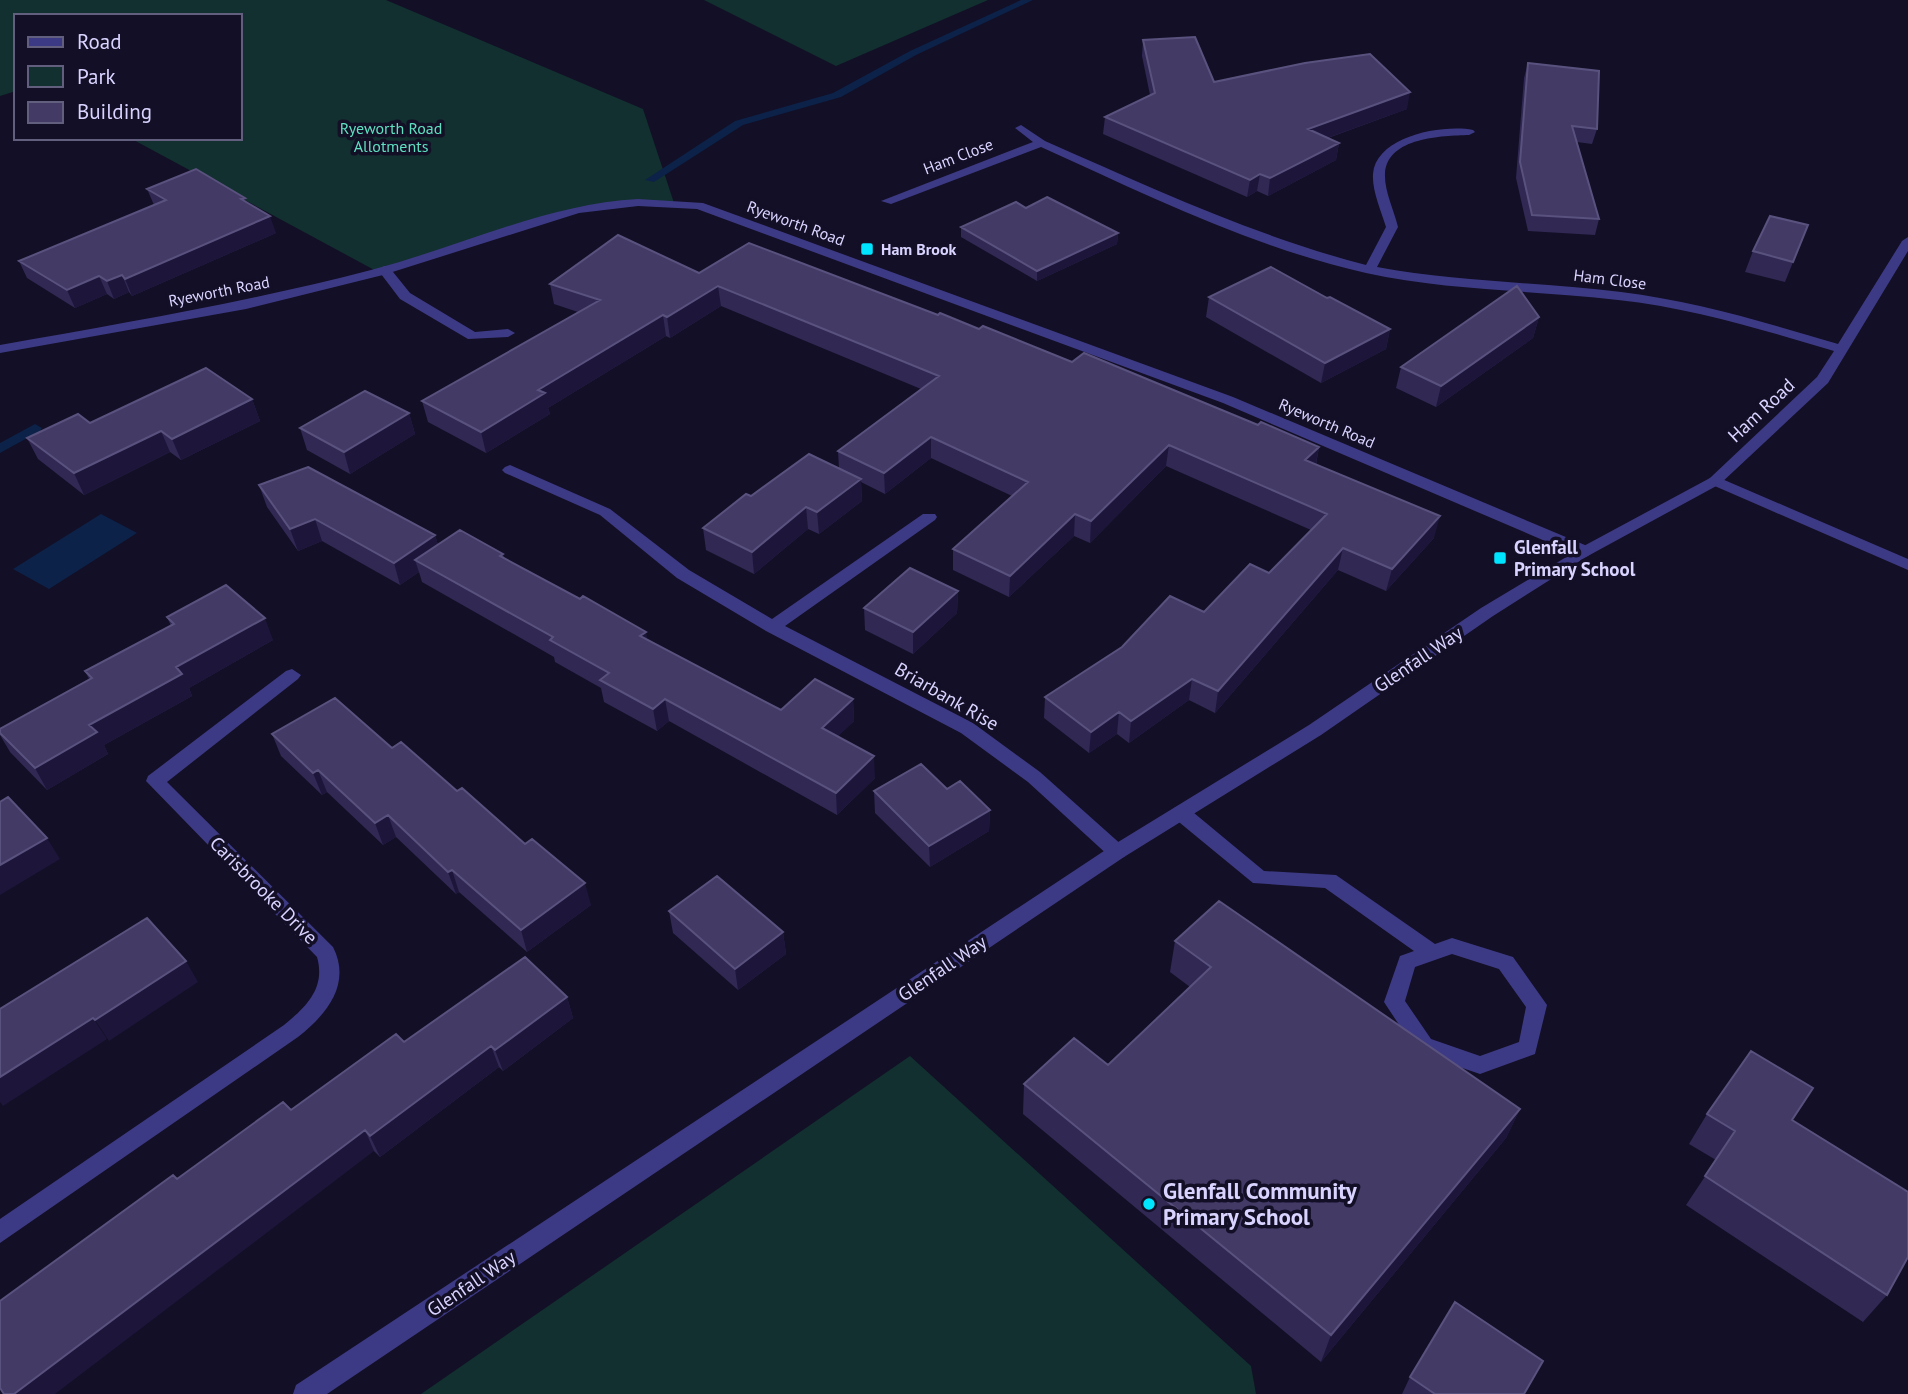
<svg xmlns="http://www.w3.org/2000/svg" width="1908" height="1394" font-family="'PT Sans',sans-serif">
	<style>
		.green { fill: #12302f }
		.water { fill: #0c2248 }
		.lines { fill: none; stroke-linecap: round; stroke-linejoin: round }
		.stream { fill: #0c2248; fill-rule: evenodd }
		.service { fill: #3d3a85; fill-rule: evenodd }
		.minor { fill: #3d3a85; fill-rule: evenodd }
		.tertiary { fill: #3d3a85; fill-rule: evenodd }
		.wall { fill: #312854 }
		.shaded-wall { fill: #1d163a }
		.building { fill: #433a66; stroke: #5a527e; stroke-width: 2 }
		.poi-dot { fill: #00e5ff; stroke: #130f26; stroke-width: 2.5 }
		.labels { text-anchor: middle; stroke-width: 7; stroke-linejoin: round; paint-order: stroke }
		.far-park-label { font-size: 16px; fill: #5fe0c0; stroke: #130f26 }
		.far-street-label { font-size: 16px; fill: #d9d4ff; stroke: #130f26 }
		.far-poi-label { font-size: 16px; font-weight: bold; fill: #d9d4ff; stroke: #130f26; text-anchor: start }
		.street-label { font-size: 19px; fill: #d9d4ff; stroke: #130f26 }
		.poi-label { font-size: 19px; font-weight: bold; fill: #d9d4ff; stroke: #130f26; text-anchor: start }
		.near-poi-label { font-size: 23px; font-weight: bold; fill: #d9d4ff; stroke: #130f26; text-anchor: start }
	</style>
	<rect width="100%" height="100%" fill="#130f26"/>
	<path class="green" d="M0,0h386l257,109 31,94h-67l-229,69 -248,-134h110v-122h-224v75l-16,5z
		M704,0h284l-152,66z
		M910,1056l341,310 5,28h-835z"/>
	<path class="water" d="M101,514l36,19 -88,56 -36,-20z"/>
	<g class="lines">
		<path class="stream" d="M1021,0h12l-117,55 -75,42 -98,28 -89,57 -9,-2 90,-59 98,-28 77,-42z
			M35,424l7,4 -2,3 -40,22v-10z"/>
		<path class="service" d="M384,266l5,1 21,26 65,39 33,-3 7,4 -7,4 -40,2 -68,-40 -22,-29z
			M1715,476l193,83v11l-198,-86 -3,-3 3,-3z
			M1181,806l7,2 76,63 72,4 99,69 17,-6 61,19 34,48 -12,49 -55,20 -56,-19 -7,-3 -33,-50 16,-46 14,-5 -89,-63 -72,-5 -79,-65 -2,-5 2,-5zM1452,954l47,15 27,38 -7,35 -39,14 -49,-17 -26,-38 10,-34z"/>
		<path class="minor" d="M1021,125l24,16c105,46 209,95 321,124l20,-38c-5,-17 -14,-36 -13,-53 3,-38 70,-50 100,-44l2,2 -6,3c-27,1 -81,2 -84,38 -1,18 9,37 13,54l-21,40c81,15 163,15 244,25 74,9 146,31 217,52l64,-103 6,-4v14l-80,132 -108,101 -134,73 -6,-1 -2,-4 2,-4 130,-70 107,-101 17,-26c-71,-21 -142,-43 -216,-51 -84,-10 -170,-9 -252,-27 -114,-26 -219,-78 -325,-126l-150,57 -10,-3 152,-59 -18,-14z
			M510,465l100,44 79,61 83,49 151,-105h12l2,3 -2,3 -150,106 188,97 67,49 84,75 3,5 -3,5 -7,2 -7,-2 -82,-75 -67,-49 -195,-102 -89,-53 -77,-63 -95,-42 -3,-3 3,-3z
			M292,669l9,6 -3,4 -131,103 166,165c19,37 -7,68 -35,90l-298,206v-24l284,-194c22,-18 42,-37 33,-68l-171,-176 2,-5 138,-105z"/>
		<path class="tertiary" d="M638,199l65,4 530,194 359,151 2,4 -101,64 -172,119 -197,122 -797,537h-34l3,-9 814,-538 199,-122 172,-117 92,-55 -350,-150 -526,-194 -59,-3 -59,7 -196,62 -137,34 -246,44v-8c124,-22 248,-43 371,-75 88,-23 175,-66 267,-71z"/>
	</g>
	<path class="wall" d="M1143,40l71,42 193,27 -79,29 11,5 -3,17 -68,36 -11,-5 -10,6 -144,-63 2,-17 45,-22 -8,-39z
		M1528,63l69,66 -5,15 -15,-2 22,77 -4,16 -67,-4 -12,-53 8,-100z
		M147,189l98,9 1,4 30,31 -144,63 -3,-4 -15,7 -7,-5 -32,14 -48,-30 -8,-17 135,-56z
		M1808,225l-23,57 -40,-10 8,-21z
		M961,227l157,6 -1,11 -80,37 -76,-44z
		M699,273l239,42 134,47 247,85 -3,18 118,73 -48,53 -48,-21 -123,143 -26,-13 -60,43 -12,-9 -28,19 -45,-35 1,-21 159,-85 65,-39 42,-43 -145,-64 -76,77 -16,-7 -65,61 -56,-27v-21l59,-53 -81,-38 -46,36 -24,-12 1,19 -43,33 -11,-5 -54,45 -48,-24 -3,-22 48,-32 88,-27 -1,-18 83,-62 -200,-83 -51,32 -4,-2 -118,72 2,6 -64,39 -58,-31 -6,-21 156,-89 -24,-8 -4,-20z
		M1209,297l118,1 63,31 -4,20 -65,34 -115,-66z
		M1539,317l-6,21 -97,69 -40,-19 5,-21z
		M252,399l8,22 -79,39 -11,-8 -86,43 -46,-36 -11,-21 63,-15z
		M409,413l6,21 -65,40 -43,-24 -7,-22z
		M259,485l176,50 3,10 65,9 1,4 143,82 134,70 72,-11 1,22 -16,15 37,42 -38,37 -168,-94 -12,10 -53,-29 -3,-14 -46,-26 -1,-5 -132,-75 -3,-10 -19,13 -78,-44 -24,10 -31,-44z
		M958,591l-1,22 -44,41 -48,-24 -1,-22z
		M167,617l106,23 -84,48 3,8 -88,49 4,9 -61,36 -37,-38 -10,-17v-6l89,-50 -4,-8 86,-45z
		M272,734l120,14 65,43 134,114 -64,47 -68,-60 -3,2 -60,-57 -13,8 -56,-53 -5,3 -41,-39z
		M947,789l43,21 -1,21 -59,36 -55,-54 -1,-22z
		M669,911l114,21 3,22 -48,36 -65,-57z
		M1175,941l345,168 -14,29 -185,224 -298,-248 1,-30 84,-19 82,-78 -20,-15z
		M567,997l6,21 -70,53 -4,-4 -119,90 -6,-6 -197,28 227,-137z
		M1707,1114l85,6 95,175 -24,27 -177,-117 30,-45 -27,-16z
		M1410,1377l114,17h-122z"/>
	<path class="shaded-wall" d="M1410,92l-3,17 -102,37 3,-17z
		M1339,143l-3,17 -68,36 2,-18z
		M1260,174l-3,17 -10,6 3,-17z
		M270,216l6,17 -144,63 -7,-17z
		M1118,233l-1,11 -80,37v-10z
		M122,275l7,17 -15,7 -7,-18z
		M99,276l8,18 -32,14 -8,-18z
		M718,286l3,20 -51,32 -3,-21z
		M663,315l3,21 -118,72 2,6 -64,39 -5,-21 57,-42z
		M1539,317l-6,21 -97,69 5,-21z
		M1390,329l-4,20 -65,34 4,-20z
		M252,399l8,22 -79,39 -9,-21z
		M409,413l6,21 -65,40 -6,-22z
		M161,431l9,21 -86,43 -10,-22z
		M931,437v21l-46,36 -1,-21z
		M1169,445l-3,21 -76,77 1,-22z
		M1319,447l-4,21 -10,-8z
		M861,479l1,22 -43,33 -2,-22z
		M806,507l2,22 -54,45 -2,-22z
		M1075,514l-1,22 -65,61 1,-21z
		M1440,516l-6,22 -48,53 6,-22z
		M315,519l7,22 -24,10 -8,-22z
		M435,535l7,22 -27,3 4,12 -19,13 -6,-22z
		M1343,548l-5,22 -123,143 3,-22z
		M958,591l-1,22 -44,41v-22z
		M265,618l8,22 -84,48 3,8 -88,49 4,9 -61,36 -12,-22 54,-43 87,-58z
		M646,632l4,22 -10,-18z
		M1192,679l-3,21 -60,43 2,-22z
		M665,699l4,22 -12,10 -4,-22z
		M853,699l1,22 -30,29 -2,-22z
		M1119,712l-2,22 -28,19 2,-21z
		M874,756l1,22 -38,37 -1,-22z
		M318,770l9,22 -5,3 -9,-22z
		M990,810l-1,21 -59,36 -1,-21z
		M388,815l8,22 -13,8 -8,-22z
		M47,838l13,21 -60,36v-30z
		M452,870l7,22 -3,2 -8,-22z
		M585,883l6,22 -64,47 -6,-22z
		M783,932l3,22 -48,36 -3,-21z
		M186,961l12,21 -89,59 -14,-21z
		M567,997l6,21 -70,53 -8,-21z
		M93,1018l14,21 -104,67 -3,-4v-25z
		M491,1046l8,21 -119,90 -10,-21z
		M1520,1109l-14,29 -185,224 10,-27z
		M365,1130l9,21 -319,243h-41z"/>
	<path class="building" d="M1195,37l19,45 91,-19 65,-9 40,38 -102,37 31,14 -69,35 -10,-4 -10,6 -145,-63 50,-24 -12,-53z
		M1528,63l71,8 -2,58 -25,-3 27,93 -67,-4 -12,-53z
		M196,169l49,29 -4,1 29,17 -145,63 -3,-4 -15,6 -8,-5 -32,14 -48,-29 147,-61 -19,-11z
		M1047,197l71,36 -81,38 -76,-44 55,-25 10,6z
		M1770,216l38,9 -15,37 -40,-11z
		M618,235l81,38 50,-30 189,72 2,-2 39,16 4,-3 89,36 12,-9 174,72 3,-3 58,25 -14,13 135,56 -48,53 -49,-21 -125,143 -26,-12 -61,42 -12,-9 -28,20 -46,-35 77,-50 48,-51 34,16 46,-48 19,9 58,-59 -158,-69 -78,76 -16,-7 -65,62 -57,-27 75,-67 -97,-45 -47,36 -46,-22 101,-75 -221,-90 -51,31 -4,-2 -125,75 7,3 -64,39 -59,-31 178,-101 -50,-16z
		M1271,267l56,31 3,-1 60,32 -65,34 -116,-66z
		M1517,286l22,31 -98,69 -40,-19z
		M206,368l46,31 -80,40 -11,-8 -87,42 -47,-35 51,-24 12,9z
		M365,391l44,22 -65,39 -44,-24z
		M809,454l52,25 -44,33 -11,-5 -54,45 -49,-24 43,-34 5,2z
		M308,467l127,68 -41,28 -79,-44 -25,10 -31,-44z
		M460,530l43,24 -3,2 80,43 3,-3 63,36 -6,4 141,74 34,-31 38,20 -31,29 52,28 -38,37 -171,-94 -12,10 -53,-29 9,-7 -59,-33 3,-3 -138,-77z
		M910,568l48,23 -45,41 -49,-24z
		M226,585l39,33 -89,49 6,7 -93,51 8,7 -62,36 -35,-35v-4l92,-51 -7,-7 89,-47 -7,-7z
		M335,698l57,50 9,-6 56,49 5,-3 63,56 7,-5 53,44 -64,47 -69,-60 -4,2 -60,-57 -13,8 -57,-53 -5,3 -41,-39z
		M921,764l26,25 13,-8 30,29 -61,36 -55,-55z
		M8,797l39,41 -47,27v-63z
		M717,876l66,56 -48,37 -66,-58z
		M1219,901l301,208 -189,226 -307,-251 50,-46 34,27 103,-98 -36,-26z
		M147,918l39,43 -91,59 -2,-2 -93,59v-68z
		M525,957l42,40 -72,53 -4,-4 -121,90 -5,-6 -351,264h-10l-4,-6v-87l173,-126 4,4 106,-77 8,8 105,-76 8,8z
		M1751,1051l62,37 -21,32 116,72v65l-21,38 -182,-119 30,-45 -28,-17z
		M1455,1302l88,59 -19,33h-89l-25,-17z"/>
	<g class="poi-dot">
		<rect x="860" y="242" width="14" height="14" rx="3.5"/>
		<rect x="1493" y="551" width="14" height="14" rx="3.5"/>
		<circle cx="1149" cy="1204" r="7"/>
	</g>
	<g class="labels">
		<g class="far-park-label">
			<text x="391" y="134">Ryeworth Road<tspan x="391" dy="18">Allotments</tspan></text>
		</g>
		<g class="far-street-label">
			<text transform="translate(958 156) rotate(-21)" y="6">Ham Close</text>
			<text transform="translate(796 223) rotate(20)" y="6">Ryeworth Road</text>
			<text transform="translate(1610 279) rotate(7)" y="6">Ham Close</text>
			<text transform="translate(219 291) rotate(-11)" y="6">Ryeworth Road</text>
			<text transform="translate(1327 423) rotate(23)" y="6">Ryeworth Road</text>
		</g>
		<g class="far-poi-label">
			<text x="881" y="255">Ham Brook</text>
		</g>
		<g class="street-label">
			<text transform="translate(1761 410) rotate(-43)" y="7">Ham Road</text>
			<text transform="translate(1418 659) rotate(-34)" y="7">Glenfall Way</text>
			<text transform="translate(947 696) rotate(30)" y="7">Briarbank Rise</text>
			<text transform="translate(264 890) rotate(45)" y="7">Carisbrooke Drive</text>
			<text transform="translate(942 968) rotate(-34)" y="7">Glenfall Way</text>
			<text transform="translate(471 1283) rotate(-34)" y="7">Glenfall Way</text>
		</g>
		<g class="poi-label">
			<text x="1514" y="554">Glenfall<tspan x="1514" dy="22">Primary School</tspan></text>
		</g>
		<g class="near-poi-label">
			<text x="1163" y="1199">Glenfall Community<tspan x="1163" dy="26">Primary School</tspan></text>
		</g>
	</g>
	<rect x="14" y="14" width="228" height="126" fill="#130f26" stroke="#625e7d" stroke-width="2"/>
	<rect x="28" y="37" width="35" height="10" fill="#3d3a85" stroke="#625e7d" stroke-width="2"/>
	<text x="77" y="49" font-size="21" fill="#d9d4ff">Road</text>
	<rect x="28" y="66" width="35" height="21" fill="#12302f" stroke="#625e7d" stroke-width="2"/>
	<text x="77" y="84" font-size="21" fill="#d9d4ff">Park</text>
	<rect x="28" y="102" width="35" height="21" fill="#433a66" stroke="#625e7d" stroke-width="2"/>
	<text x="77" y="119" font-size="21" fill="#d9d4ff">Building</text>
</svg>
